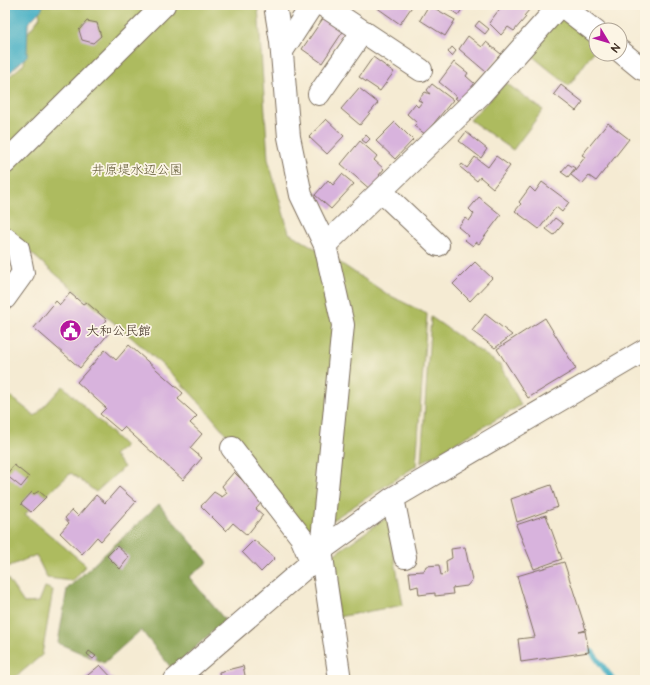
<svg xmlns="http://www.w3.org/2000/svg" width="650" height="685" font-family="'Architects Daughter','Klee One',sans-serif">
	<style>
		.green { fill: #adbb5e; stroke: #74723e }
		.forest { fill: #8aa355; stroke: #62663a }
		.water { fill: #46b0c5; stroke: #406d72 }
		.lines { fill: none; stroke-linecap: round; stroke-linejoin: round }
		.stream { stroke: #46b0c5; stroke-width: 6 }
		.building { fill: #d8b3dd }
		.minor-casing { stroke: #7c6e5d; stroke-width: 24 }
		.minor { stroke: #fff; stroke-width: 22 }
		.labels { text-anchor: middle; stroke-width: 3.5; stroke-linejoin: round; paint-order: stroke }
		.park-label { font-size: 13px; fill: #5d5631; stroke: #fcf5e5 }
		.poi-label { font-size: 13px; fill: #3b2a1e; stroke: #fcf5e5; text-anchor: start }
	</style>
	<rect width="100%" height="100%" fill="#fcf5e5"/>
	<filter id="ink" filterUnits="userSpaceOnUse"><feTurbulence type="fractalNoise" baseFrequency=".025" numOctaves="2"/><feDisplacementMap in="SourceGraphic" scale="8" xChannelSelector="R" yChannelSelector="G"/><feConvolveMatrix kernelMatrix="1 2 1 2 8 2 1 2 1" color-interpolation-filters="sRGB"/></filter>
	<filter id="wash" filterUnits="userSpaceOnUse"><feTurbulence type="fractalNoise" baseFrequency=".012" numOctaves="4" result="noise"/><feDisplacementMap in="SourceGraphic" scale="16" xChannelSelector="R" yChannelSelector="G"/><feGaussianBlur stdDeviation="0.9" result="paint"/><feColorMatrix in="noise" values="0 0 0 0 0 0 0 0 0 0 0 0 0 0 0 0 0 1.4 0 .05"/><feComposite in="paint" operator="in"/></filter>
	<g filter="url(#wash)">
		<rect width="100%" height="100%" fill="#f5ebd3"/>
		<path class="green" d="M38,5h220l10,154 21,74 50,29 48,32 40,20 -11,152 -110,71c-44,-54 -82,-112 -132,-161 -54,-52 -115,-95 -169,-147v-149l19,-16 3,-30 13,-17z
			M559,17l37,26v5l-27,38 -43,-35z
			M506,83l37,27 -30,40 -43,-30z
			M431,317l69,48 21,40 -100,58z
			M63,386l62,60 -11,9 10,12 -28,25 -25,-19 -46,41 61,51 -13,16 -26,-3 -11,-23 -31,13v-176l30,24z
			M387,517l16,88 -65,12 -5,-62z
			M5,575l19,28 15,-1 6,-15 8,3 -11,65 -30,25h-7z"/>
		<path class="forest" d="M159,504l49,58 -19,15 36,43 -53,49 -31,-39 -37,33 -46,-20 9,-54z"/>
		<path class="water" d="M5,5h38l-1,4 -14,14 -1,33 -22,21z"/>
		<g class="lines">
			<path class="stream" d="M592,652l21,28"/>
		</g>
		<g id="blocks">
			<path class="building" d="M377,5h36l-13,19 -24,-17z
				M429,5l26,15 -10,16 -25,-16z
				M444,5h21l-7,10z
				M501,5h22l6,5 -5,6 2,1 -12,14 -6,-4 -7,8 -12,-12 12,-16 -2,-1z
				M324,17l20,13 -22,33 -20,-14z
				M87,21l10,2 4,13 -8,7 -11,-3 -3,-10z
				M479,21l10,8 -4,5 -10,-8z
				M468,36l14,11 4,-5 15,12 -15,18 -27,-23z
				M452,47l4,4 -4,5 -4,-4z
				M373,57l21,15 -14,19 -21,-14z
				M454,62l14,11 -2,3 9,8 -15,18 -5,-4 2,-1 -18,-15z
				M432,84l21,16 -28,34 -11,-8 3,-3 -10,-9 8,-10 3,3 4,-5 -4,-2 7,-8 5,2 -3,-4z
				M561,85l22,17 -7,9 -22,-17z
				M359,88l19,15 -18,22 -19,-16z
				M326,119l18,17 -17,18 -18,-17z
				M395,122l18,18 -18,19 -19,-18z
				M608,123l21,16 -33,42 -7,-5 -7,8 -11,-9 14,-18 -3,-2z
				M466,132l21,17 -6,9 -22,-17z
				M366,135l4,4 -4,4 -4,-3z
				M360,141l17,15 -3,4 10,9 -5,6 4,3 -11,13 -31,-27z
				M496,156l14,10 -17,22 -13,-11 -3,4 -17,-14 2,-3 5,4 8,-11 13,10z
				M568,164l7,4 -7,9 -7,-5z
				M342,174l12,10 -23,25 -16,-14 13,-15 5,5z
				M542,182l27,20 -7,10 -6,-5 -17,22 -24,-18 6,-7 -2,-2 11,-15 5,5z
				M479,197l22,18 -22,29 -3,-2 -3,4 -8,-6 4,-4 -11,-9 7,-9 4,3 5,-7 -5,-5z
				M555,218l8,6 -9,11 -8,-6z
				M475,262l17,16 -22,23 -17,-17z
				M70,293l13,11 3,-2 21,18 -5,6 7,7 -29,35 -46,-40 22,-27 4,4z
				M485,314l27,21 -17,13 -23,-17z
				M545,318l31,51 -48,29 -31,-49z
				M129,345l54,48 -5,6 19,17 -7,7 12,11 -12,14 12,10 -19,22 -59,-53 -4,4 -20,-17 6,-6 -29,-26 28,-32 11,10z
				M14,465l15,12 -8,10 -15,-12z
				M234,472l29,29 -7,8 7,6 -16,20 -14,-12 -7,8 -25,-25 13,-14 8,5 5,-4 -5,-7z
				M551,485l7,22 -41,15 -6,-23z
				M119,487l17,15 -35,39 -4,-4 -15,17 -22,-21 9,-10 -4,-5 7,-8 6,6 18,-21 9,8z
				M39,491l7,6 -15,15 -10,-8 11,-12 2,2z
				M546,515l16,44 -28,10 -18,-44z
				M254,540l21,18 -14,14 -19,-20z
				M117,546l12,11 -9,12 -13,-13z
				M465,547l7,33 -5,6 -15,2 1,6 -18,2v-3l-16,2 -1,-9 -7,2 -2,-16 15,-1 2,-5 13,-1 2,10 6,-2 -1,-12 6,-3 -1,-9z
				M564,562l22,68 -7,2 6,-1 4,21 -68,10 -3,-23 17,-2 -18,-61z
				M89,651l7,5 -3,3 -6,-5z
				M100,665l14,15h-32z
				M243,666l3,14h-26l-1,-8z
				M202,675l1,5h-7l-1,-4z"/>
		</g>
	</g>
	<g filter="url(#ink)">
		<use href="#blocks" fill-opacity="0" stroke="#7c6e5d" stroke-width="1"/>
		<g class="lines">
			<defs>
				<path id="minor" d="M275,5l6,37 8,95 12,58 24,50 18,80 -22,225 19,130
					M323,5l98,65
					M561,5l35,27
					M282,51l30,-46
					M620,51l22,18
					M319,94l44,-63
					M5,163l159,-158
					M381,191l57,54
					M5,238l13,10 5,25 -18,25
					M325,245l155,-150 80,-90
					M232,448l69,89 10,24
					M393,498l12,59
					M175,680l131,-113 15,-17 72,-52 252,-148"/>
			</defs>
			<use href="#minor" class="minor-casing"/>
			<use href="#minor" class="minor"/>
		</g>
	</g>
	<defs>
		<symbol id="civic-disc" viewBox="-11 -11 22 22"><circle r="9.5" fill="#b5179e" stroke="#fcf5e5"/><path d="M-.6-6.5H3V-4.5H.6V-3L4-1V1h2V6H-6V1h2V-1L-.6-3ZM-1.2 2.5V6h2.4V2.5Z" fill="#fff"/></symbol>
	</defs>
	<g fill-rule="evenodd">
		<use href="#civic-disc" x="58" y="318" width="25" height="25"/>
	</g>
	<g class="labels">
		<g class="park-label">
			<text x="137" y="174">井原堤水辺公園</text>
		</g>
		<g class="poi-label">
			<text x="86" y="335">大和公民館</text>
		</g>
	</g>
	<rect width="650" height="685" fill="none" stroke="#fcf5e5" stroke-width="20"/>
	<g transform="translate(608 42) rotate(128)"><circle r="19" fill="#fcf5e5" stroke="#afa495"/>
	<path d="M0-3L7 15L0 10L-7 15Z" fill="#b5179e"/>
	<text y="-6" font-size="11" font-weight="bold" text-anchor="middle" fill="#3b2a1e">N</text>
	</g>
</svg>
